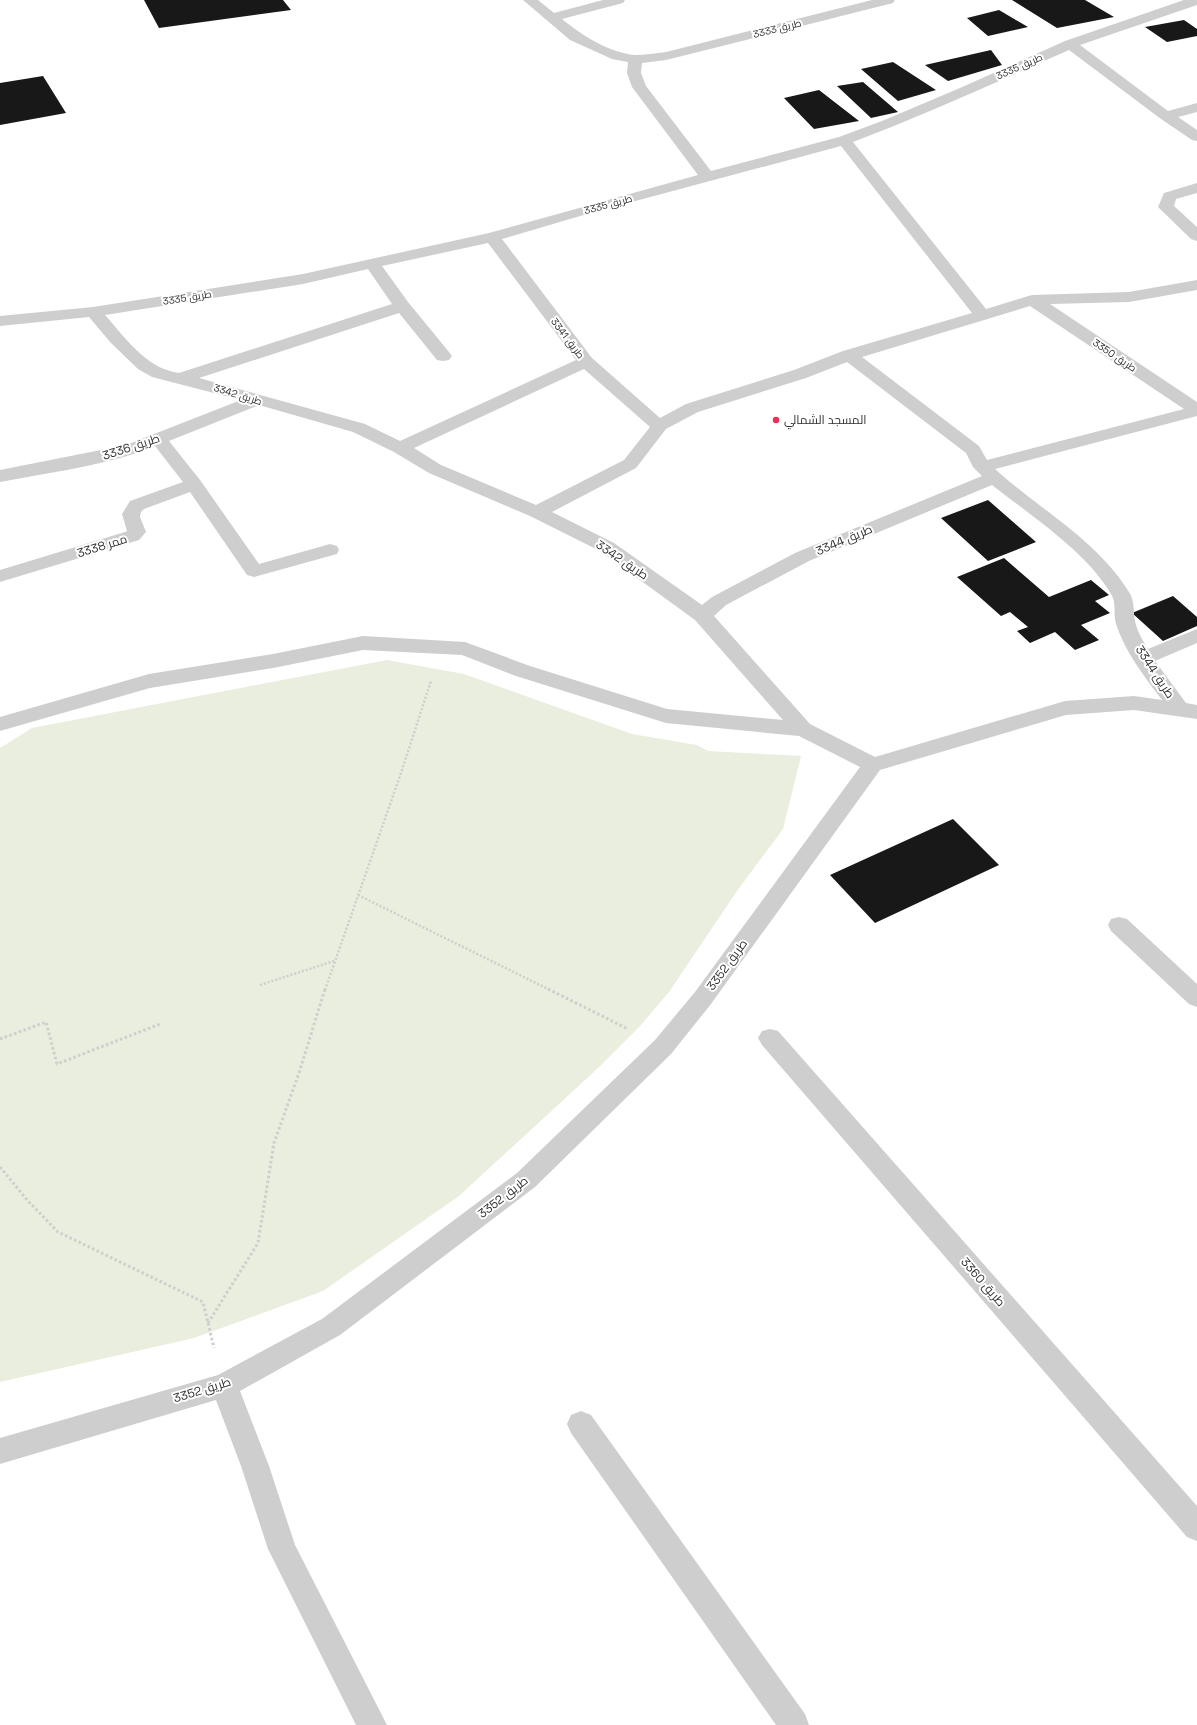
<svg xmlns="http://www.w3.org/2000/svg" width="1197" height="1725" font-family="'Space Grotesk',Cairo,sans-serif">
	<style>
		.green { fill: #e9eede }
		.building { fill: #181818 }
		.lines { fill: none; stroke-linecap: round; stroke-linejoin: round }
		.path-far1 { stroke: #cecece; stroke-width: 2.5; stroke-dasharray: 2 2; stroke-linecap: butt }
		.path { stroke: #cecece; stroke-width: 3; stroke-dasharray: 2.5 2.5; stroke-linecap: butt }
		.minor { fill: #cecece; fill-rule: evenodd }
		.poi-dot { fill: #ea3057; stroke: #fff; stroke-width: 1.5 }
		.labels { text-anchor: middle; stroke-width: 4; stroke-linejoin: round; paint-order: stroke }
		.far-street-label { font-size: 10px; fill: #313131; stroke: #fff }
		.poi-label { font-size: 12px; fill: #313131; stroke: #fff; text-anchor: start }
		.street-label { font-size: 12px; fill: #313131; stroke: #fff }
	</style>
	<rect width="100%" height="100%" fill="#fff"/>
	<path class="green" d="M387,660l77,14 168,60 65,11 11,6 93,5 -18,73 -46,62 -68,101 -29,34 -43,43 -138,127 -136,95 -129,47 -194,44v-634l32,-20z"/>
	<path class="building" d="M144,0h139l8,10 -132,18z
		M1012,0h73l29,17 -57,11z
		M999,10l29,17 -40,9 -21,-18z
		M1184,20l13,9v7l-30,6 -22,-15z
		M991,50l11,15 -54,16 -23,-16z
		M893,62l43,28 -38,11 -37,-32z
		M43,76l23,37 -66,12v-42z
		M863,82l35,30 -27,6 -34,-32z
		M819,90l40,31 -45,8 -30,-31z
		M988,500l48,42 -48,19 -47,-43z
		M1004,558l45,39 42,-17 18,15 -14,6 15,12 -29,12 18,15 -24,10 -20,-18 -25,11 -13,-12 11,-4 -18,-15 -9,4 -44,-39z
		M1173,596l24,21v9l-34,15 -31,-28z
		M953,819l46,46 -124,58 -45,-48z"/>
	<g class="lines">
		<path class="path-far1" d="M358,895l192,95
			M260,985l74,-24
			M325,990l76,-217 30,-92"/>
		<path class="path" d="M548,989l80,40
			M0,1039l46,-17 11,42 103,-40
			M0,1167l28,34 30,31 145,70 11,46
			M208,1323l50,-80 16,-100 25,-70 26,-84"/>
		<path class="minor" d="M523,0h15l16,13 49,-13h22l-2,3 -61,16c19,16 48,34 73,36 10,0 21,-2 31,-3l206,-52h23l-2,3 -227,57 -24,3 -1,10 5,13 65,85 128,-34 43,-16 78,-33 105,-47 119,-41h13v5l-117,40 88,66 29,-8v9l-19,5 19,13v11l-5,-1 -31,-21 -92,-69c-72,32 -143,64 -216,92l133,167 46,-14 97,-3 68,-12v10l-68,12 -79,2 147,98v14l-202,53c45,41 101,70 134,123 6,9 4,19 6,29 2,10 8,20 13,28l49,-20v14l-42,18 31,42 11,2v14l-63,-9 -68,5 -186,55 -169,234 -40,50 -136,133 -195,148 -100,56 29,75 26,79 92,180h-31l-88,-176 -27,-83 -25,-66 -216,64v-26l218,-63 104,-56 195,-146 138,-133 40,-48 165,-225 -61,-31 -133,-13 -150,-47 -54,-21 -99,-5 -90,18 -123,20 -150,43v-14l149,-43 124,-20 90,-18 102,6 65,24 137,43 116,11 -88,-100 -95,-69 -70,-35 -101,-43 -35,-21 -41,-20 -94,-27 -90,36 31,39 59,84 71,-20 7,2 2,4 -2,4 -83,23 -7,-2 -57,-83 -46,17 -3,3 -1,5 6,15 -7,8 -139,42v-12l125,-38 2,-1 -5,-17 8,-13 53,-19 -28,-36c-49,20 -104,26 -155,36v-12l126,-25 115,-45 -89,-23 -14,-8 -27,-26 -22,-26 -89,9v-10l93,-9 210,-33 186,-41 209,-58 -66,-88 -5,-14 1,-11 -16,-3 -42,-19zM841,146l131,167 -129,38 -49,19 -108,34 -26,14 -68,-60 -90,-119 85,-25zM488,243l88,117 -176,81 -35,-17 -166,-46 200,-65 38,47 6,1 6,-1 3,-4 -3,-4 -41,-50 -26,-36zM368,269l24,35 -213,69c-5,-1 -10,-2 -15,-4 -22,-8 -44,-37 -59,-54l198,-31zM1030,306l154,103 -197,51 -8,-14 -117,-89zM847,362l119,91 7,14 9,9 -187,77 -83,44 -10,8 -88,-62 -62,-31 84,-44 30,-39 32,-17 108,-34zM584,369l66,58 -26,33 -88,45 -95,-40 -27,-17zM992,485c38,30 95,67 119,109 6,9 2,21 5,30 9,28 28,52 46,76l-28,-4 -69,5 -190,56 -65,-33 -96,-108 12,-11 83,-44z
			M1197,183v10l-21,6 -2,7 23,21v14l-6,-2 -33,-32 6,-14z
			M1119,917l8,2 70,65v23l-8,-3 -78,-73 -3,-6 3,-6z
			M770,1029l8,2 419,475v35l-10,-4 -425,-492 -4,-7 4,-7z
			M581,1411l10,4 214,299 4,11h-33l-205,-292 -4,-9 4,-9z"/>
	</g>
	<circle class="poi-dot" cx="776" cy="420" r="4"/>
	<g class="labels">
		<g class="far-street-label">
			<text transform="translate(777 28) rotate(-14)" y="4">طريق 3333</text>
			<text transform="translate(1019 66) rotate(-24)" y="4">طريق 3335</text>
			<text transform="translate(608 204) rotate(-15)" y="4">طريق 3335</text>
			<text transform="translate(187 297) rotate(-9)" y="4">طريق 3335</text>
			<text transform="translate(568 338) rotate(53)" y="4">طريق 3341</text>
			<text transform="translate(1115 355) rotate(34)" y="4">طريق 3350</text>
			<text transform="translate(238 394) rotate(17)" y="4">طريق 3342</text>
		</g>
		<g class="poi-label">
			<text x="784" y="424">المسجد الشمالي</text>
		</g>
		<g class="street-label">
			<text transform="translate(131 447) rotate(-18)" y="4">طريق 3336</text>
			<text transform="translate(844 540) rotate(-23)" y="4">طريق 3344</text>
			<text transform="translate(102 546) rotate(-17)" y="4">ممر 3338</text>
			<text transform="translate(622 560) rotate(34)" y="4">طريق 3342</text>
			<text transform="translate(1155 672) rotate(57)" y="4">طريق 3344</text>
			<text transform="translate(727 965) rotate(-54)" y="4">طريق 3352</text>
			<text transform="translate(503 1197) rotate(-38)" y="4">طريق 3352</text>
			<text transform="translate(983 1282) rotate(49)" y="4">طريق 3360</text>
			<text transform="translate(202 1390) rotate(-17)" y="4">طريق 3352</text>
		</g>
	</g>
</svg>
